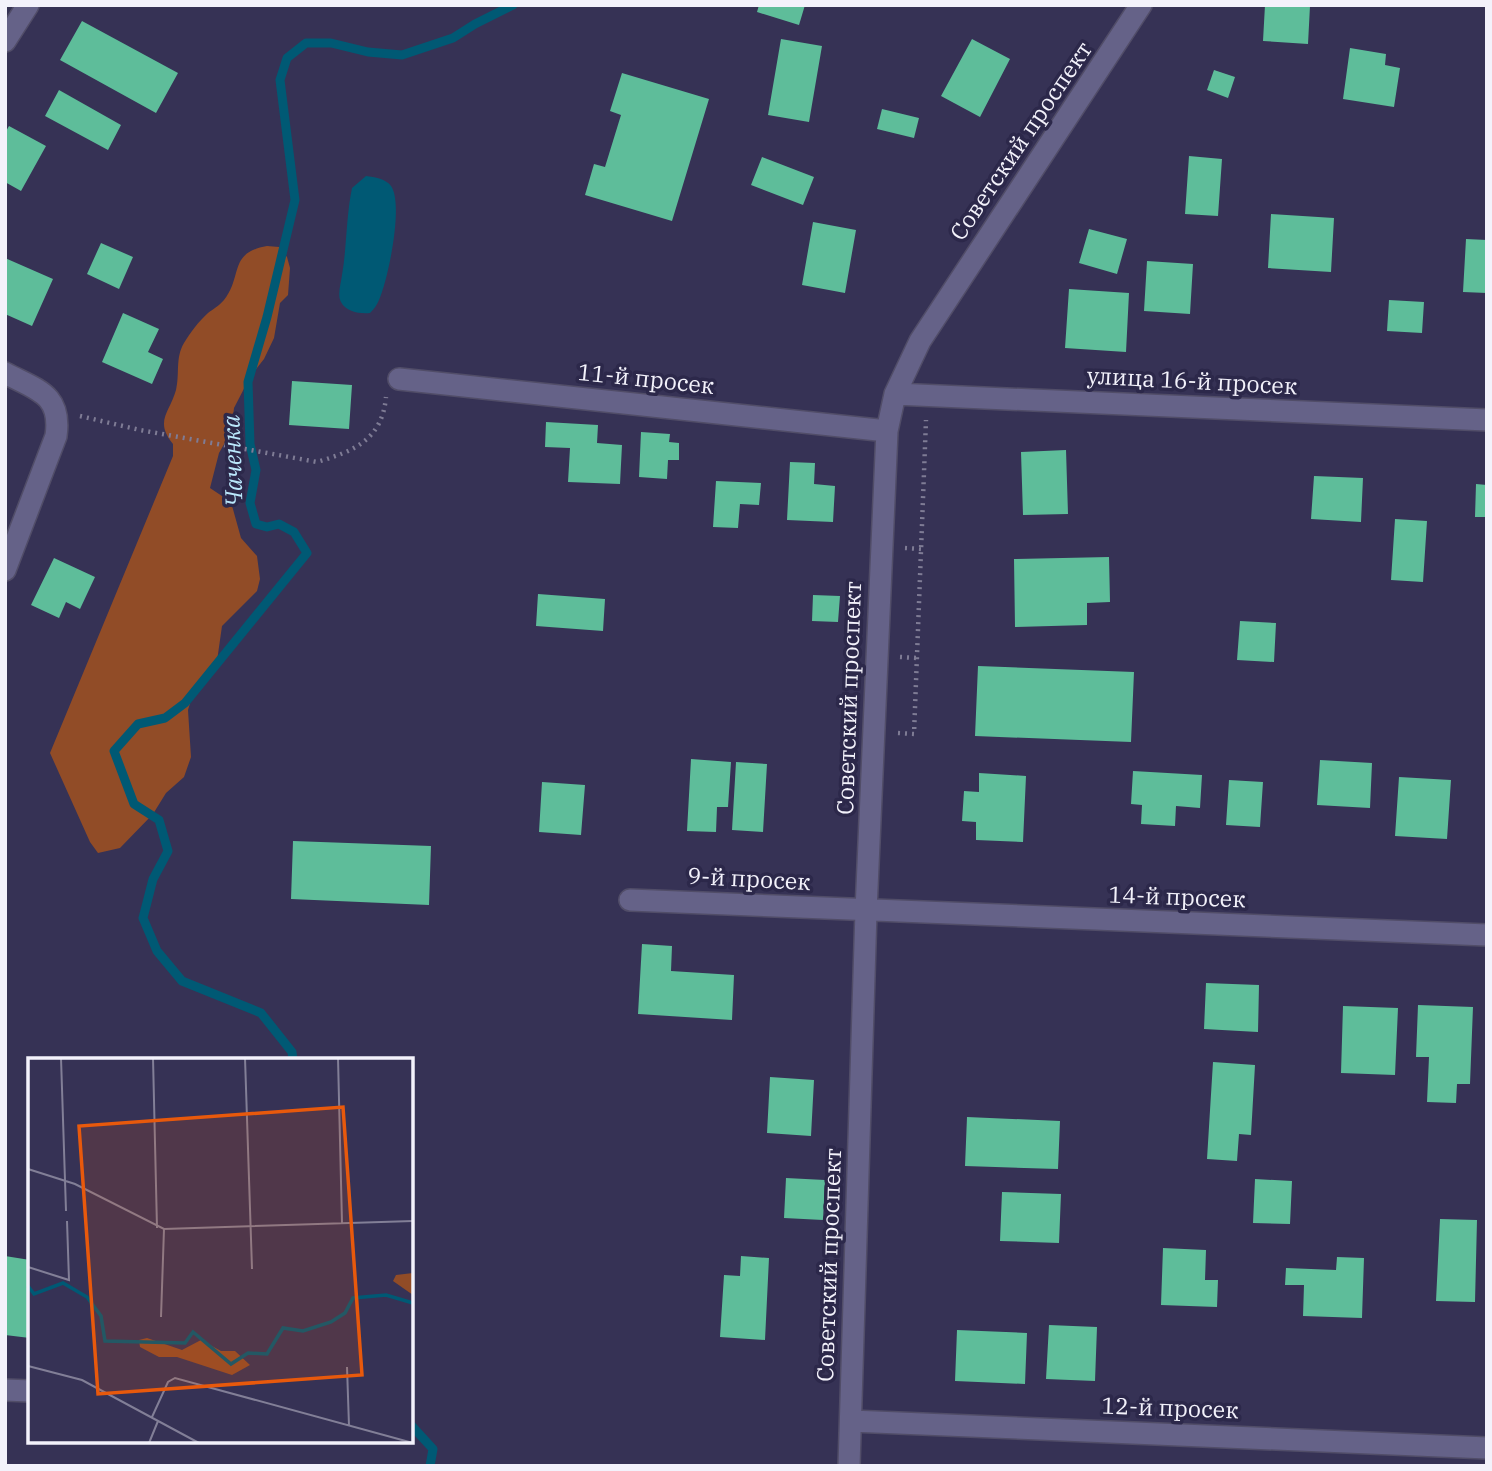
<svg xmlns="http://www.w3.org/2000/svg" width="1492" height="1471" font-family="'IBM Plex Serif',serif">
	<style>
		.forest { fill: #914c27 }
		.water { fill: #005974 }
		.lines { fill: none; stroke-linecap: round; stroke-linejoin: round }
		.stream { stroke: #005974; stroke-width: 9 }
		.building { fill: #5ebd9a }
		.minor-casing { stroke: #514d68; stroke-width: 24 }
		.path { stroke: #7f7c95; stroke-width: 4.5; stroke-dasharray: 2 5; stroke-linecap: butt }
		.minor { stroke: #656288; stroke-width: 21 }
		.labels { text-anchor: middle; stroke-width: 7; stroke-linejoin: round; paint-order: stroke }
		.street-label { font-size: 23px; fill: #f3f2fb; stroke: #2c284a }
		.water-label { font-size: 24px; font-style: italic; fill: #bbe8fc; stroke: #2c284a }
		.inset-river { fill: none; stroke: #005974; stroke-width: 3.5 }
		.inset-road { fill: none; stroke: #827f97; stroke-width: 2 }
		.view { fill: #e8590c; fill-opacity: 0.15; stroke: #e8590c; stroke-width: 3.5 }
		.inset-edge { fill: none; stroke: #f3f2fb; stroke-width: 3.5 }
	</style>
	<rect width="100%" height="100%" fill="#363255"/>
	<path class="forest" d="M267,246l12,1 8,10 3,11 -2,27 -8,8 -6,35 -10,21 -14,18 -16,31 -3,24 -12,21 -9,35 21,14 10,36 16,18 3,23 -3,12 -35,35 -5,35 -11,20 -15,19 -3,10 3,47 -7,20 -18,16 -13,21 -33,34 -22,5 -8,-11 -40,-89 123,-297v-12c-19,-23 -3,-32 3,-54 4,-16 -1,-32 8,-47 6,-10 15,-22 24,-30 5,-4 11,-7 16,-13 19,-24 4,-47 43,-54z"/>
	<path class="water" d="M366,176c9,1 20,3 25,10 13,18 -3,94 -12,114 -2,5 -5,9 -9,13 -10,1 -24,-1 -29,-11 -4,-7 0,-19 1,-27 5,-29 4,-58 10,-87z"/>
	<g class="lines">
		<path class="stream" d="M293,1060l-1,-8 -31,-39 -79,-32 -25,-30 -14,-33 10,-39 15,-28 -9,-31 -25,-16 -20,-53 24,-27 27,-6 20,-15 122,-150 -13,-21 -15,-8 -12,3 -11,-3 -6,-21 6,-33 -6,-26 -2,-62 19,-65 28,-117 -15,-120 7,-22 19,-15h25l37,9 34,3 51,-17 22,-14 38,-19
			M411,1425l22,24 -3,17"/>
	</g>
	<path class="building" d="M759,5h46l-6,20 -42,-13z
		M1265,5l45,1 -2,38 -45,-3z
		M82,21l96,52 -22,40 -96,-53z
		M781,39l41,7 -13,76 -41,-7z
		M972,39l38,20 -30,58 -39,-21z
		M1350,48l36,6 -1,11 15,3 -6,39 -51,-8z
		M1214,70l21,7 -7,21 -21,-8z
		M622,73l87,26 -37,122 -87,-26 9,-31 11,3 16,-52 -11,-4z
		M59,90l62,35 -13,25 -63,-34z
		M882,109l37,9 -5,20 -37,-9z
		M9,126l37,20 -25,45 -16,-9v-49z
		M1189,156l33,3 -4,57 -33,-2z
		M762,157l52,20 -11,28 -52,-20z
		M1271,214l63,4 -3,54 -63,-4z
		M813,222l43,8 -11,63 -43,-8z
		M1089,229l38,10 -10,35 -38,-11z
		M1466,239l21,1v53l-24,-1z
		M101,243l32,14 -14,32 -32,-15z
		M5,258l48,21 -21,47 -27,-12z
		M1147,261l46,3 -3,50 -46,-3z
		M1069,289l60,4 -3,59 -61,-4z
		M1389,300l35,2 -2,31 -35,-2z
		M123,313l36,16 -11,23 15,7 -11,25 -50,-22z
		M292,381l60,4 -3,44 -60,-4z
		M546,422l52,3 -1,18 25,2 -2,39 -52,-2 2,-34 -25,-1z
		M641,432l29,2 -1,8 10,1v17h-11l-1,19 -28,-2z
		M1066,450l2,64 -45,1 -2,-63z
		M790,462l25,1 -1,21 21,2 -2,36 -46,-2z
		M1314,476l49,2 -2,44 -50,-3z
		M716,481l45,2 -2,22 -19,-1 -2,24 -25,-1z
		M1476,484l11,1v32h-12z
		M1395,519l32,2 -4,61 -32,-2z
		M1109,557l1,45 -23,1v22l-72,2 -1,-68z
		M54,558l41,19 -15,32 -14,-7 -7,16 -28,-13z
		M538,594l67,5 -2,32 -67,-5z
		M813,595l27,1 -2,26 -26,-1z
		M1240,621l36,2 -2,39 -37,-2z
		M978,666l156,6 -3,70 -156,-6z
		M691,759l40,3 -3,45h-11l-1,25 -29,-1z
		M1320,760l52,3 -2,45 -53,-3z
		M736,762l31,2 -4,68 -31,-2z
		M1133,771l69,4 -2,33 -24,-2 -1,20 -34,-2 1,-19 -11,-1z
		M979,773l47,3 -3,66 -47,-2v-18l-14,-1 2,-30 15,1z
		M1399,777l52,3 -4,59 -52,-3z
		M1229,780l34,2 -3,45 -34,-2z
		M542,782l43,3 -4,50 -42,-3z
		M293,841l138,5 -2,59 -138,-6z
		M642,944l30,2 -1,25 63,4 -2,45 -94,-6z
		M1206,983l53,2 -1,47 -54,-3z
		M1418,1005l55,2 -3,77h-13l-1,19 -29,-1 2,-45h-13z
		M1343,1006l55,2 -3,67 -54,-2z
		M1213,1062l42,3 -4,70 -12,-1 -2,27 -30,-2z
		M770,1077l44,3 -3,56 -44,-3z
		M967,1117l93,4 -2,48 -93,-3z
		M786,1178l39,2 -2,40 -39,-2z
		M1255,1179l37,2 -2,43 -37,-1z
		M1002,1192l59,2 -2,49 -59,-2z
		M1440,1219l37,1 -2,82 -39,-1z
		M1163,1248l43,2 -1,30h13l-1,27 -56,-2z
		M5,1256l25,4v78l-25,-3z
		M741,1256l28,2 -4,82 -45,-3 4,-62 16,1z
		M1337,1257l27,1 -2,60 -59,-2 1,-31h-19l1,-17 50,2z
		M1049,1325l48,2 -2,54 -49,-2z
		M957,1330l70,3 -2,51 -70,-3z"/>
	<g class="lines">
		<defs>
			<path id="minor" d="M5,41l23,-36
				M5,373c32,17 57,21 51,63l-51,134
				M399,379l488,52
				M895,394l592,26
				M630,900l857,35
				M5,1390l25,1
				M851,1421l636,27
				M849,1466l17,-555 21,-480 8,-37 25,-53 221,-336"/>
		</defs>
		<use href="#minor" class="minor-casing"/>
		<path class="path" d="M80,416l60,14 177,32c37,-11 65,-22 69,-65
			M905,548l16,1
			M900,657l17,1
			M898,733l16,1 12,-314"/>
		<use href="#minor" class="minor"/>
	</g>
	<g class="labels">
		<g class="street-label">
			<text transform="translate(1021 141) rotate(-56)" y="8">Советский проспект</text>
			<text transform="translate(646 379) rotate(6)" y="8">11-й просек</text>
			<text transform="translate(1192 381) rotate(3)" y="8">улица 16-й просек</text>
			<text transform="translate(849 698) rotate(-88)" y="8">Советский проспект</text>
			<text transform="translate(749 879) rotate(3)" y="8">9-й просек</text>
			<text transform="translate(1177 897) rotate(2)" y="8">14-й просек</text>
			<text transform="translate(829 1265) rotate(-88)" y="8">Советский проспект</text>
			<text transform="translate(1170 1408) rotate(2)" y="8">12-й просек</text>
		</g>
		<g class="water-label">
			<text transform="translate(233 461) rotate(-92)" y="8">Чаченка</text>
		</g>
	</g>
	<g transform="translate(28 1058)">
		<rect width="385" height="385" fill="#363255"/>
		<path d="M385,215v22l-20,-14 3,-6zM119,280l35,12 19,-10 20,11h14l15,14 -18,10 -55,-18h-18l-19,-10 -1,-7z" fill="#914c27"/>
		<path class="inset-river" d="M0,228l6,8 29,-11 24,14 14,19 4,25 80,2 8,-11 38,32 17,-11 19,1 16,-26 20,3 28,-9 14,-9 8,-15 33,-3 27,8"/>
		<path class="inset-road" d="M33,0l5,153M125,0l4,170M217,0l7,211M310,0l4,165M0,111l47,15 89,45 249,-8M0,209l41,13 -2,-59M133,259l3,-88M0,308l54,14 117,63M319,309l2,59M124,359l16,-35 7,-4 238,65M121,385l9,-22"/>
		<path class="view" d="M315,49l19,268 -264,19 -19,-268z"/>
		<rect width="385" height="385" class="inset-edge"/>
	</g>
	<rect width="1492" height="1471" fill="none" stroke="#f3f2fb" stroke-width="14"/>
</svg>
